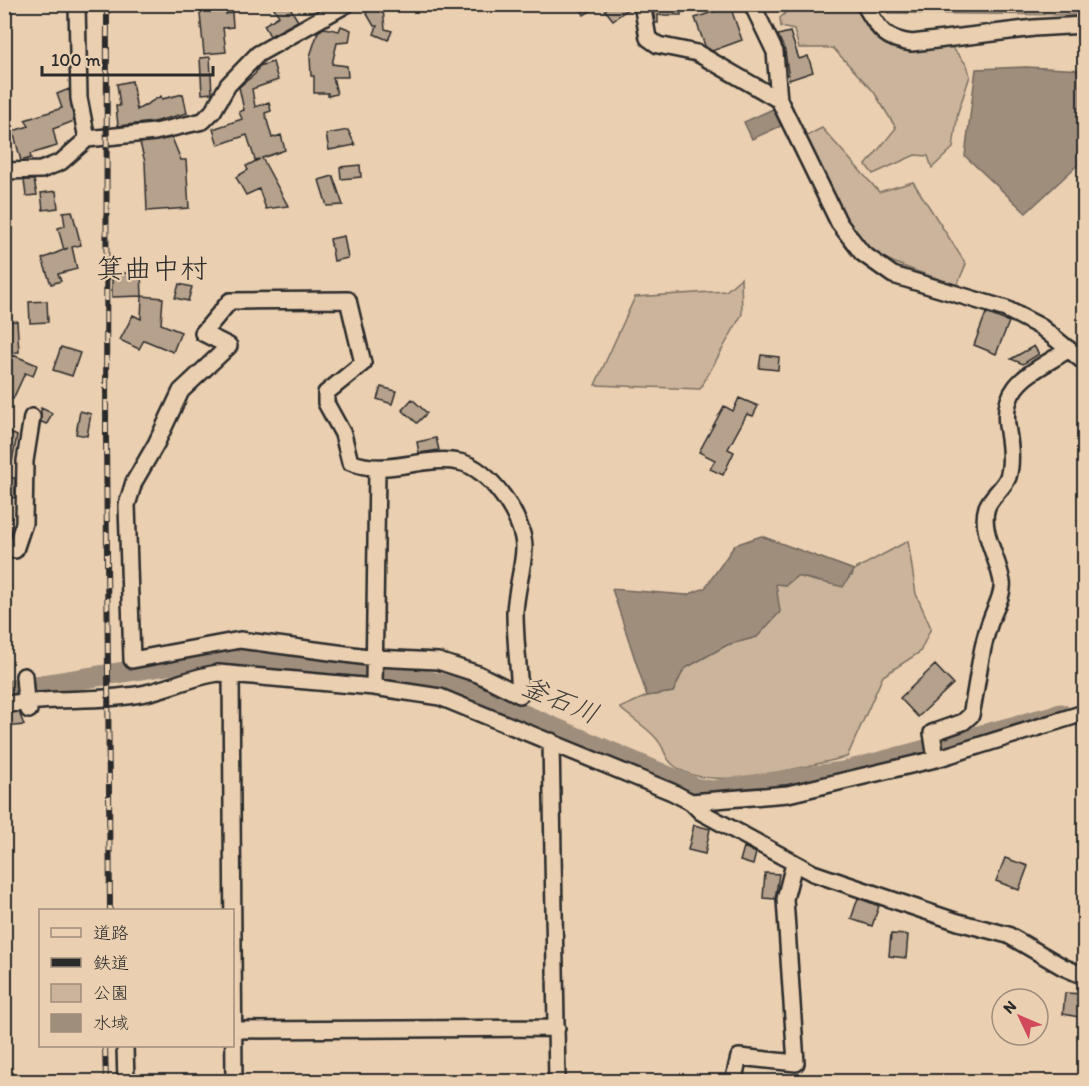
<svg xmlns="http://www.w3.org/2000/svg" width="1089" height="1086" font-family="Itim,'Klee One',sans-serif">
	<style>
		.green { fill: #cbb49b; stroke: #7b7063; stroke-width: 1.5 }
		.water { fill: #9f8e7c; stroke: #71665c; stroke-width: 1.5 }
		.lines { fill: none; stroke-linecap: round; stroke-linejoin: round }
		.river { stroke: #9f8e7c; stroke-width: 21 }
		.building { fill: #b5a18c; stroke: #2b2b2b; stroke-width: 1.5 }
		.minor-casing { stroke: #2b2b2b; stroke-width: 20 }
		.minor { stroke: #eacfb1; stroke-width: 15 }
		.rail-casing { stroke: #2b2b2b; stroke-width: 6 }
		.rail { stroke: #eacfb1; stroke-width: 4; stroke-dasharray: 11; stroke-linecap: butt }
		.labels { text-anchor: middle; stroke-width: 4.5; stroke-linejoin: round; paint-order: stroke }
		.water-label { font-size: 27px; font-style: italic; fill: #423f3b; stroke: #eacfb1 }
		.quarter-label { font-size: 28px; fill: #2b2b2b; stroke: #eacfb1 }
	</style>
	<rect width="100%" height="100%" fill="#eacfb1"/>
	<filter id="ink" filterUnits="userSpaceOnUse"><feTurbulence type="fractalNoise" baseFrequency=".0167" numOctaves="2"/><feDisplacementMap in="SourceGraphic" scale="12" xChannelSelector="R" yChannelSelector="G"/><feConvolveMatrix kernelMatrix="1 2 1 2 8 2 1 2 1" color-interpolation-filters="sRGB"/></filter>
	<g filter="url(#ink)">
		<path class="green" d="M794,5h63l22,30 71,10 17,20 3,11 -12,36 -5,36 -21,20 -4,-12 -13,-1 -42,19 -7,-9 30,-37 -22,-36 -41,-44h-34l-5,-18 -13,-3 -1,-9z
			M884,5h200v10l-196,-2z
			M822,128l57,64 34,-10 53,82 -9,21c-22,-8 -45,-14 -66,-24 -47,-21 -65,-81 -85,-125z
			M741,278l1,36 -42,75 -105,-4 40,-88 91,-6z
			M908,541l8,53 15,34 -11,24 -37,24 -36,81c-42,9 -135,37 -171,10 -10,-7 -10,-13 -15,-22 -8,-14 -29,-26 -41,-37l27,-12 26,-4 11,-23 43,-24 30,-8 19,-53 10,1 11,-9 22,6 33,-6 2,-6z"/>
		<path class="water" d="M1026,67l58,3v89l-58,54 -61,-57 11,-87z
			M773,109l8,17 -29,13 -8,-17z
			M761,536l93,34 -11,17 -46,-11 -11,9 -10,-1 4,28 -23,25 -30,8 -43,24 -11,23 -26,4 -35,-107 75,6 18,-7 30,-43z"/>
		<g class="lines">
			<path class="river" d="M4,691l220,-35 170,17 69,16 232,99 17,3 131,-19 218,-58"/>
		</g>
		<path class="building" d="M199,4h28l-1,10 6,-1 1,14 -10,1 3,24 -22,2z
			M280,4h8l10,17 -28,15 -6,-11 15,-9 -5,-8z
			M361,4h16l5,8 1,-3 2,20 7,2 -4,9 -14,-6 3,-8h-3z
			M578,4h24l-18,11z
			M612,4h20v2l-19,14 -8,-10z
			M652,4h29v11h-23v8h-3z
			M730,6l12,34 -30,11 -7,-5 -10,-28z
			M341,26l10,4 -2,12 -12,1 -5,21 15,2 1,11h-15l4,17 -9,2v-3h-14v-17h-3l-1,-20 8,-24 6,-4 15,3z
			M790,32l9,27 9,-3 5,16 -24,8 -4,-29 -7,-16z
			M210,57l2,36 -10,1 -2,-36z
			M273,62l5,18 -26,9 3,18 14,-5 2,9 -6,2 7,25 9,-3 4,15 -23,8 26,48 -22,3 -7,-20 -13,6 -10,-18 12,-7 -2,-4 14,-7 -5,1 -8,-25 -29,10 -5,-16 29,-10 -3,-7 5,-2 -5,-23 16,-13 4,-8z
			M132,81l5,29 24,-14 1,3 21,-5 4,19 -34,9 -35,4 -2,-20h4l-3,-22z
			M69,89l5,32 -21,8 4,17 -27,8 1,4 -10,3 -8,-30 16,-5 -4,-6 37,-12 -5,-14z
			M348,130l7,15 -26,5 -3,-16z
			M172,138l9,22h5l3,48 -42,3 -2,-49 -5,-19z
			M360,165l1,12 -20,2 -1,-12z
			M333,176l10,29 -16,1 -8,-26z
			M24,180h10l3,15 -11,1z
			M56,191l2,17 -15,2 -2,-17z
			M72,211l9,34 -9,2 5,22 -19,5 3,7 -10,3 -9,-25 26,-11 -4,2 -6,-22 7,-2 -2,-14z
			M344,236l4,22 -14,3 -4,-22z
			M112,273h29l1,23 -30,1z
			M179,284l13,3 -4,14 -13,-3z
			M142,296l21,2 -2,26 20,8 -8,20 -29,-12 -5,9 -19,-9 13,-25 8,4z
			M47,301l1,21 -18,1 -1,-21z
			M986,313l23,9 -13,32 -22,-9z
			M17,321l2,31 -15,1v-31z
			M1034,346l5,8 -16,10 -12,-5z
			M61,347l19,6 -8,23 -19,-6z
			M13,355l24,10 -4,11 -8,-3 -12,26 -9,-4v-20z
			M761,355l18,2 -1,13 -19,-2z
			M381,387l15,4 -4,13 -15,-5z
			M739,398l19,8 -5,10 -6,-2 -19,35 6,3 -11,23 -13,-6 5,-9 -16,-8 25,-46 9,5z
			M412,399l15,14 -10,10 -15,-13z
			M41,408l11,5 -5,11 -6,-2z
			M80,411l11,3 -4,22 -11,-2z
			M7,431l10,5 -8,42h-5z
			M436,438l3,12 -20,3 -2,-11z
			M10,478h5v20l-8,-1z
			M935,665l18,19 -35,33 -18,-19z
			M19,712l5,13 -20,2v-13z
			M694,825l16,4 -5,25 -17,-4z
			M744,847l12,6 -3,12 -13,-4z
			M1005,858l23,8 -9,24 -23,-9z
			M765,873l14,1 -4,25 -12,-1z
			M858,898l21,8 -7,20 -21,-7z
			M891,934l17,1 -2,23 -17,-2z
			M1065,993l19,1v24l-21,-4z"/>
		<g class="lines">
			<defs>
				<path id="minor" d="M77,4l2,94 8,41
					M642,4l6,34 10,7 39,8 82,47
					M752,4l23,48 4,48 60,123 23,30 31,22 113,34 35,18 43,35
					M864,4c15,25 19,35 48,39l122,-15 50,-3
					M4,171l37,-1 20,-8 26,-23 68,-7 48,-11 10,-10 15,-26 30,-31 89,-50
					M348,300l15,63 -37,30v10l17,31 7,28c40,15 71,-7 109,0 30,5 66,57 65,87 -1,21 -8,42 -9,63 0,28 4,56 5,83l-42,-21 -40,-13 -63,-3 -135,-18 -108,20 -5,-155 7,-23 22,-38 25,-53 48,-45 -26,-13 27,-32z
					M15,550l9,-27 1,-62 7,-44
					M231,674l3,408
					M24,676l2,26c40,-4 82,-1 120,-9 25,-6 47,-16 72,-20l156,14 66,10 232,95 19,10 10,10 112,61 145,49 50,13 55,32 21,9
					M374,687l3,-218
					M4,704l22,-2 3,8
					M551,741l6,341
					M936,759l-4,-26 31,-11 8,-7c7,-32 9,-68 21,-98 4,-10 12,-25 10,-35 -3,-23 -23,-51 -15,-75 5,-12 17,-19 21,-30 4,-13 2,-33 0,-45 -10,-50 27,-60 61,-83
					M691,802l97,-8 148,-35 148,-46
					M232,1030l325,-2
					M125,1046l1,36
					M733,1082l6,-25 57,6 -11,-164 9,-35"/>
			</defs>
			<use href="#minor" class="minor-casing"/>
			<use href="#minor" class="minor"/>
			<defs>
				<path id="rail" d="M107,4l-1,432 4,474
					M105,1046l1,36"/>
			</defs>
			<use href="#rail" class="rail-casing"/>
			<use href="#rail" class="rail"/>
		</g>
	</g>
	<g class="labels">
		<g class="water-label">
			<text transform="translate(560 700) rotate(23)" y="9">釜石川</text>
		</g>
		<g class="quarter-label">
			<text x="152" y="278">箕曲中村</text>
		</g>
	</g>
	<rect width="1089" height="1086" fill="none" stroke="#eacfb1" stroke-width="24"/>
	<rect x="12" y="12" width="1065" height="1062" fill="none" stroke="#2b2b2b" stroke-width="2" filter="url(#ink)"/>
	<rect x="39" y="909" width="195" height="138" fill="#eacfb1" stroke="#9e8d7b" stroke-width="1.5"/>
	<rect x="51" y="928" width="30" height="9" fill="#eacfb1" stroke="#9e8d7b" stroke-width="1.5"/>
	<text x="93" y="939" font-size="18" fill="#2b2b2b">道路</text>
	<rect x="51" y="958" width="30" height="9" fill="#2b2b2b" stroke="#9e8d7b" stroke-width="1.5"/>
	<text x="93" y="969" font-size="18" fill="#2b2b2b">鉄道</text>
	<rect x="51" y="984" width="30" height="18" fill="#cbb49b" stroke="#9e8d7b" stroke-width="1.5"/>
	<text x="93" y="999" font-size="18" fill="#2b2b2b">公園</text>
	<rect x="51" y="1014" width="30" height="18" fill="#9f8e7c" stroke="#9e8d7b" stroke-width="1.5"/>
	<text x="93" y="1029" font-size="18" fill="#2b2b2b">水域</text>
	<g transform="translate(1020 1017) rotate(314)"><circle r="28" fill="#eacfb1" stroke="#9e8d7b" stroke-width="1.5"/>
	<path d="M0-4.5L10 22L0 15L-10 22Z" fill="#d1495b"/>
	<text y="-9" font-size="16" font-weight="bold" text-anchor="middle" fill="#2b2b2b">N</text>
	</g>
	<path d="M42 66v9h171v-9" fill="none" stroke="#2b2b2b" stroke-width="3"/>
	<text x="51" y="66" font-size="18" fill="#2b2b2b" stroke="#eacfb1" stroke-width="4.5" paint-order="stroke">100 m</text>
</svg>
